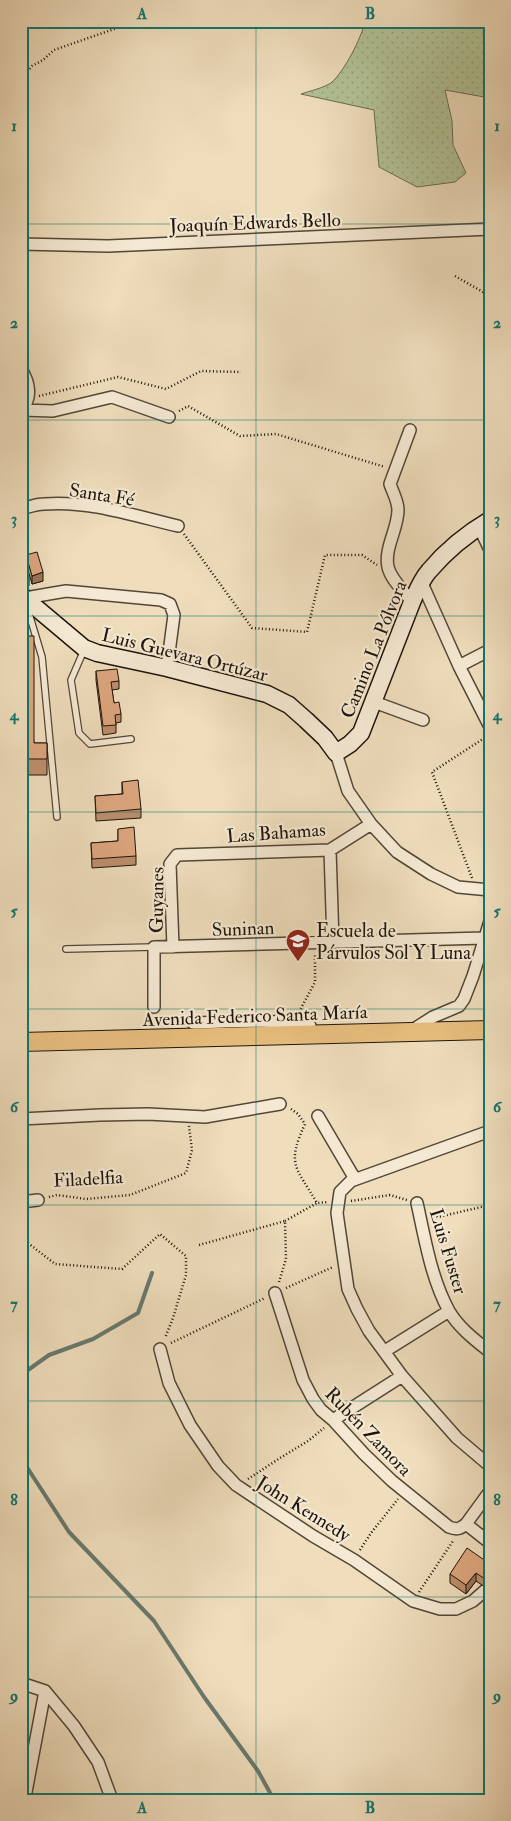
<svg xmlns="http://www.w3.org/2000/svg" width="511" height="1821" font-family="'IM FELL Double Pica',serif">
	<style>
		.grass { fill: url(#grass-dots); stroke: #686c50 }
		.lines { fill: none; stroke-linecap: round; stroke-linejoin: round }
		.stream { stroke: #68796d; stroke-width: 4 }
		.lane-casing { stroke: #524737; stroke-width: 8 }
		.street-casing { stroke: #524737; stroke-width: 14 }
		.secondary-casing { stroke: #1d150b; stroke-width: 19 }
		.primary-casing { stroke: #1d150b; stroke-width: 20 }
		.path { stroke: #1d150b; stroke-width: 2.5; stroke-dasharray: 1 2.5; stroke-linecap: butt }
		.lane { stroke: #f5e9d3; stroke-width: 5.5 }
		.street { stroke: #f5e9d3; stroke-width: 11 }
		.secondary { stroke: #f5e9d3; stroke-width: 16 }
		.primary { stroke: #e8be7e; stroke-width: 18 }
		.wall { fill: #bd8e6c; stroke: #1d150b }
		.shaded-wall { fill: #9a7458; stroke: #1d150b }
		.building { fill: #dca57e; stroke: #1d150b }
		.grid { fill: none; stroke: #0f766e; stroke-width: 1; stroke-opacity: 0.55 }
		.labels { text-anchor: middle; stroke-width: 4.5; stroke-linejoin: round; paint-order: stroke }
		.street-label { font-size: 19px; fill: #1d150b; stroke: #f5e9d3 }
		.poi-label { font-size: 19px; fill: #1d150b; stroke: #f5e9d3; text-anchor: start }
		.neatline { fill: none; stroke: #0f766e; stroke-width: 2 }
		.grid-label { font-size: 16px; text-anchor: middle; font-weight: bold; fill: #0f766e }
	</style>
	<defs>
		<pattern id="grass-dots" width="8" height="8" patternUnits="userSpaceOnUse" patternTransform="scale(1.25)"><rect width="8" height="8" fill="#b2c296"/><path d="M2 2h.1M6 6h.1" fill="none" stroke="#99a680" stroke-width="1.8" stroke-linecap="round"/></pattern>
	</defs>
	<rect width="100%" height="100%" fill="#efddbc"/>
	<filter id="stains"><feTurbulence type="fractalNoise" baseFrequency=".004" numOctaves="4"/><feColorMatrix values="0 0 0 0 .2 0 0 0 0 .09 0 0 0 0 .02 0 0 0 .5 -.17"/></filter>
	<radialGradient id="worn" r=".72"><stop offset=".6" stop-color="#630" stop-opacity="0"/><stop offset="1" stop-color="#630" stop-opacity=".3"/></radialGradient>
	<path class="grass" d="M365,21h125v11l-7,2 7,28v36l-45,-8 7,31 1,24 13,28 -11,9 -38,5 -38,-20 -5,-57 -73,-16c9,-3 22,-6 30,-11 13,-11 31,-46 34,-62z"/>
	<g class="lines">
		<path class="stream" d="M21,1375l28,-20 44,-16 45,-26 14,-40
			M21,1458l48,74 85,89 50,76 54,74 16,29"/>
		<defs>
			<path id="lane" d="M27,607l15,50 15,160
				M84,650l-13,30 8,53 11,11 41,-5
				M66,949l88,-2"/>
			<path id="street" d="M21,244l87,2 382,-17
				M21,369c8,13 12,29 0,41
				M22,410l31,1 59,-14 57,20
				M410,430l-20,54c3,9 8,17 8,26 0,19 -14,38 -10,57 3,13 16,24 24,35
				M21,509c8,-2 15,-5 23,-5 44,-4 91,12 134,22
				M479,527l11,23
				M421,581l38,85 31,61
				M25,598l41,-7 95,9 9,4 4,11 -7,53
				M459,666l31,-16
				M374,702l49,18
				M336,753l12,38 23,33 26,28 34,22 27,13 32,3
				M330,850l3,92
				M173,947l-3,-83 7,-9 153,-5 41,-26
				M154,1007v-60l330,-9
				M193,1023c39,-1 79,-5 117,3l2,8
				M411,1031l22,-14 26,-11 5,-7 9,-23 17,-55
				M318,1116l37,63
				M21,1119l79,-4 48,-1 57,3 75,-13
				M490,1131l-139,50 -11,11 -3,21 11,76 9,20 12,22 33,45 55,62 33,28
				M21,1202l17,-2
				M417,1203c8,36 14,75 32,108 10,17 26,29 41,41
				M275,1293l28,87 10,19 8,11 12,10 31,34 28,27 57,46c8,3 11,2 17,-3l24,-33
				M160,1349l9,34 21,42 28,41 18,19 77,51 41,24 59,41 27,8h16l17,-8 17,-15
				M385,1351l64,-40
				M333,1420l69,-44
				M466,1524l24,19
				M21,1683l24,8 29,35 24,36 14,38
				M27,1800l-1,-8 19,-101"/>
			<path id="secondary" d="M21,595l63,53 13,5 70,15 100,26 22,11 17,15 19,18 11,15 14,-9 11,-11 51,-131c5,-11 9,-22 17,-31 16,-19 39,-38 61,-51"/>
			<path id="primary" d="M21,1042l469,-12"/>
		</defs>
		<use href="#lane" class="lane-casing"/>
		<use href="#street" class="street-casing"/>
		<use href="#secondary" class="secondary-casing"/>
		<use href="#primary" class="primary-casing"/>
		<path class="path" d="M21,80l11,-14 11,-6 11,-10 83,-29
			M488,123h2
			M455,276l35,20
			M39,396l79,-19 48,12 35,-18 40,1
			M179,411l9,-5 52,30 36,-2 109,33
			M184,534l68,94 55,4 18,-77h37l15,10
			M472,878l-40,-106 54,-35
			M299,1012l16,-30v-28
			M291,1109l7,5 7,10c-19,41 -9,43 12,79l11,-1
			M49,1197l8,-2 29,4 44,-4 56,-22 6,-23 -3,-24
			M351,1201l39,-6 17,5
			M431,1212l7,5 52,-12
			M285,1221l32,-18
			M199,1245l86,-24 1,38 -7,23
			M21,1251l7,-8 27,21 67,5 38,-35 26,22v19l-13,43 -8,20
			M286,1288l47,-21
			M171,1343l94,-45
			M248,1479l32,-21 28,-17 16,-13
			M360,1550l11,-17 27,-34
			M419,1592l34,-51"/>
		<use href="#lane" class="lane"/>
		<use href="#street" class="street"/>
		<use href="#secondary" class="secondary"/>
		<use href="#primary" class="primary"/>
	</g>
	<path class="wall" d="M26,555l17,26 -11,3 -6,-20z
		M21,636l13,107h13v32h-26z
		M96,671l23,10v8l-7,1 2,13 7,11v8l-5,1v10l-13,2 -7,-55z
		M122,782l19,27v9l-45,3 -1,-25 27,-2z
		M118,829l18,27v9l-44,3 -1,-25 27,-2z
		M490,1564v15l-5,8 -9,-6 -10,13 -16,-11v-9z"/>
	<path class="shaded-wall" d="M43,572v9l-11,3v-8z
		M29,578v8l-7,2v-8z
		M490,1570v9l-5,8v-8z
		M476,1573v8l-10,13v-9z"/>
	<path class="building" d="M37,552l6,20 -11,4 -6,-21z
		M21,558h2l6,20 -7,2 -1,-4z
		M21,636h13v107h13v16h-26z
		M117,669l2,12 -8,1 3,21 5,-1 2,12 -6,1 1,10 -13,1 -7,-55z
		M138,780l3,29 -45,4 -1,-17 28,-2 -1,-12z
		M134,827l2,29 -44,3 -1,-16 27,-2v-12z
		M467,1548l23,16v6l-5,9 -9,-6 -10,12 -16,-11z"/>
	<path class="grid" d="M256,21v1779M21,224h469M21,420h469M21,616h469M21,812h469M21,1009h469M21,1205h469M21,1401h469M21,1597h469"/>
	<defs>
		<symbol id="school-pin" viewBox="-11 -11 22 30"><path d="M0 17L-7.5 6A9.5 9.5 0 1 1 7.5 6Z" fill="#8f2418" stroke="#f5e9d3"/><path d="M0-5L7-2L0 1L-7-2ZM-4 1L0 2.5L4 1V4Q0 6-4 4Z" fill="#fff"/></symbol>
	</defs>
	<g fill-rule="evenodd">
		<use href="#school-pin" x="284" y="927" width="28" height="38"/>
	</g>
	<g class="labels">
		<g class="street-label">
			<text transform="translate(255 222) rotate(-2)" y="7">Joaquín Edwards Bello</text>
			<text transform="translate(102 494) rotate(9)" y="7">Santa Fé</text>
			<text transform="translate(373 649) rotate(-68)" y="7">Camino La Pólvora</text>
			<text transform="translate(185 654) rotate(14)" y="7">Luis Guevara Ortúzar</text>
			<text transform="translate(276 832) rotate(-4)" y="7">Las Bahamas</text>
			<text transform="translate(156 900) rotate(-89)" y="7">Guyanes</text>
			<text transform="translate(243 928) rotate(-2)" y="7">Suninan</text>
			<text transform="translate(255 1015) rotate(-2)" y="7">Avenida Federico Santa María</text>
			<text transform="translate(88 1178) rotate(-3)" y="7">Filadelfia</text>
			<text transform="translate(449 1251) rotate(73)" y="7">Luis Fuster</text>
			<text transform="translate(369 1431) rotate(46)" y="7">Rubén Zamora</text>
			<text transform="translate(304 1508) rotate(32)" y="7">John Kennedy</text>
		</g>
		<g class="poi-label">
			<text x="316" y="937">Escuela de<tspan x="316" dy="22">Párvulos Sol Y Luna</tspan></text>
		</g>
	</g>
	<rect width="511" height="1821" fill="none" stroke="#efddbc" stroke-width="55"/>
	<rect x="28" y="28" width="456" height="1766" class="neatline"/>
	<g class="grid-label">
		<text x="142" y="19">A</text>
		<text x="370" y="19">B</text>
		<text x="14" y="131">1</text>
		<text x="497" y="131">1</text>
		<text x="14" y="328">2</text>
		<text x="497" y="328">2</text>
		<text x="14" y="524">3</text>
		<text x="497" y="524">3</text>
		<text x="14" y="720">4</text>
		<text x="497" y="720">4</text>
		<text x="14" y="916">5</text>
		<text x="497" y="916">5</text>
		<text x="14" y="1112">6</text>
		<text x="497" y="1112">6</text>
		<text x="14" y="1309">7</text>
		<text x="497" y="1309">7</text>
		<text x="14" y="1505">8</text>
		<text x="497" y="1505">8</text>
		<text x="14" y="1701">9</text>
		<text x="497" y="1701">9</text>
		<text x="142" y="1813">A</text>
		<text x="370" y="1813">B</text>
	</g>
	<rect width="100%" height="100%" filter="url(#stains)"/>
	<rect width="100%" height="100%" fill="url(#worn)"/>
</svg>
